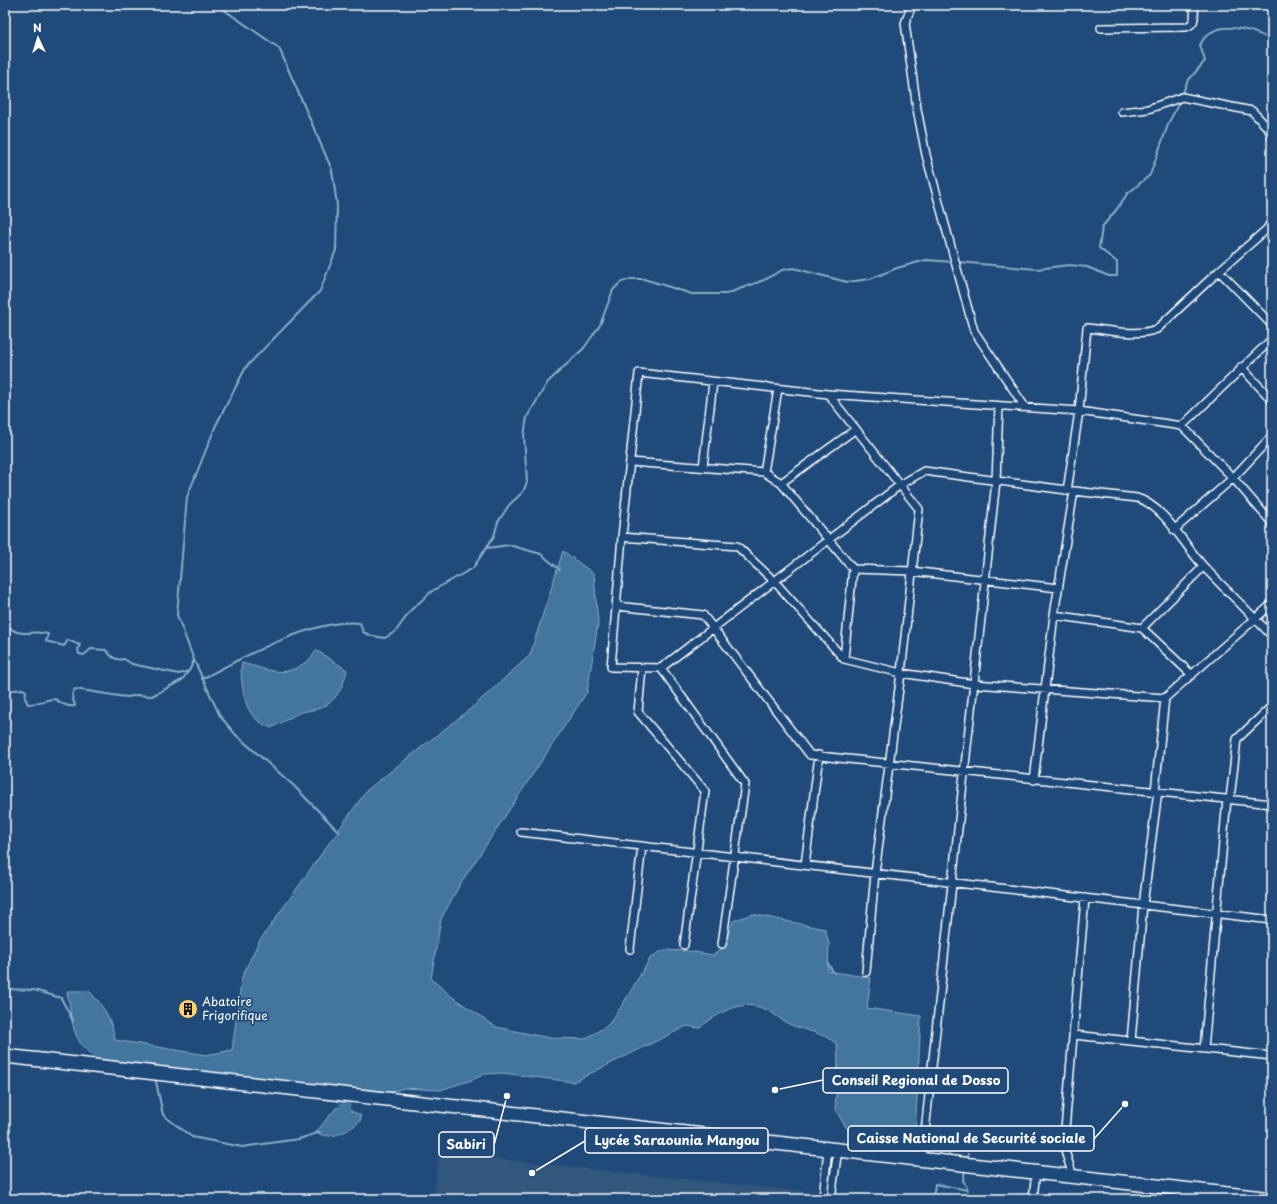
<svg xmlns="http://www.w3.org/2000/svg" width="1277" height="1204" font-family="'Playpen Sans',sans-serif">
	<style>
		.built { fill: #32567c }
		.water { fill: #42769f; stroke: #8eadc5 }
		.lines { fill: none; stroke-linecap: round; stroke-linejoin: round }
		.stream { stroke: #8eadc5; stroke-width: 2 }
		.river { stroke: #42769f; stroke-width: 11 }
		.street-casing { stroke: #fff; stroke-width: 10 }
		.highway-casing { stroke: #fff; stroke-width: 16 }
		.street { stroke: #1f4a7a; stroke-width: 7 }
		.highway { stroke: #1f4a7a; stroke-width: 13 }
		.labels { text-anchor: middle; stroke-width: 3.5; stroke-linejoin: round; paint-order: stroke }
		.poi-label { font-size: 12px; fill: #fff; stroke: #1f4a7a; text-anchor: start }
		.leader { fill: none; stroke: #fff; stroke-width: 1.5 }
		.callout-dot { fill: #fff; stroke: #1f4a7a; stroke-width: 1.5 }
		.callout { fill: #1f4a7a; stroke: #fff; stroke-width: 1.5 }
		.callout-label { font-size: 13px; text-anchor: middle; font-weight: bold; fill: #fff }
	</style>
	<rect width="100%" height="100%" fill="#1f4a7a"/>
	<filter id="ink" filterUnits="userSpaceOnUse"><feTurbulence type="fractalNoise" baseFrequency=".025" numOctaves="2"/><feDisplacementMap in="SourceGraphic" scale="8" xChannelSelector="R" yChannelSelector="G"/><feConvolveMatrix kernelMatrix="1 2 1 2 8 2 1 2 1" color-interpolation-filters="sRGB"/></filter>
	<g filter="url(#ink)">
		<path class="built" d="M439,1153l369,39 -1,7h-373z"/>
		<path class="water" d="M563,551l31,23 4,50 -11,68 -128,194 -18,33 -10,60 20,17 45,31 53,11 36,1 23,-14 13,-18 30,-50 13,-7 24,1 25,4 9,-6 11,-28 19,-7 73,15 4,15 -1,27 43,7 -4,30 54,8 -6,121 -3,11 -42,-6 -24,-15 -11,-17 3,-48 -1,-18c-17,-13 -30,-12 -48,-20 -7,-3 -13,-9 -20,-13 -26,-14 -49,1 -70,17l-12,-2 -114,56 -70,-9 -18,1 -13,6 -32,10 -37,-2 -14,5h-28l-255,-29c-35,-17 -33,-39 -39,-73h22c15,15 23,29 26,49l91,15 26,-5 10,-73 16,-34 109,-153 107,-84 56,-51z
			M316,650l31,20c-4,18 -12,36 -34,40 -6,1 -14,2 -20,6 -7,4 -14,8 -22,12 -8,-4 -15,-7 -20,-15 -7,-9 -12,-39 -9,-50 23,5 39,16 61,1 6,-4 10,-7 13,-14z
			M342,1107l18,8 1,5c-11,11 -31,22 -45,12l20,-24z"/>
		<g class="lines">
			<path class="stream" d="M217,5l62,43 53,122 5,35 -1,45 -16,41 -74,76 -30,58 -29,72 -10,118 17,45 26,56 16,19 57,50 46,47
				M1182,95l5,-13 18,-21 -5,-16c13,-28 51,-16 72,-5
				M958,262l79,7 32,-4 18,2 22,9h8v-14l-18,-14 3,-21 15,-18 10,-15 23,-19 19,-53 11,-21
				M487,548l22,-3 32,9 19,16
				M5,623c15,18 27,5 43,11l-2,7 18,5 4,-6 12,5 -2,4 1,5 5,1 7,-6 15,1c5,6 9,11 18,9l8,5 47,10 10,-3 5,-11
				M202,679c41,-22 112,-61 158,-56l3,9 9,4 13,2 11,-7 15,-21 21,-19 41,-23 21,-32 4,-14 11,-17 14,-13 4,-10 -3,-46 3,-19 21,-35 36,-34 16,-23 13,-35 8,-8 10,-3h13l48,15h34l38,-14 18,-10 11,-2 54,14 23,-3 27,-11 29,-8 27,2
				M5,691l18,-2 3,2 -1,7 3,6c10,0 18,-5 27,-5 6,5 12,8 20,7 -1,-7 -6,-9 0,-17l44,7 9,1 9,-2 15,1 30,-16 6,-8
				M828,964l6,9
				M5,989l29,1 27,8 12,23
				M155,1077l8,38 29,22 50,10 57,-8 21,-7
				M911,1141l11,3
				M967,1160l1,-6
				M933,1199l2,-15 33,6 -5,-10 2,-10"/>
			<path class="river" d="M344,1115l3,-29"/>
			<defs>
				<path id="street" d="M912,5l-7,18 12,86 9,46 48,176 51,76
					M1101,28l85,-1c11,-4 8,-12 8,-22
					M1122,112l26,-3 34,-12 70,14 16,17 4,9
					M1272,220l-5,9 -48,42 53,54
					M1241,367l31,33
					M828,394l-189,-21 -17,164 115,9 37,35 70,78 57,14 73,11 191,14
					M1182,426l90,-87
					M630,462l134,10 17,11 72,86 58,2 147,17
					M703,467l10,-85
					M764,472l14,-83
					M781,483l75,-54
					M1067,491l12,-80 8,-83c22,2 49,9 70,1l62,-58
					M1074,491l63,7c28,8 48,49 68,70 22,23 45,45 67,68
					M1174,530l59,-52 39,-42
					M622,537l-11,130 50,1 239,-183 24,-14 150,20 -20,124 -20,165
					M616,606l87,9 107,140 462,49
					M1054,615l88,13 61,-61
					M1142,628l50,47
					M844,659l9,-90
					M642,668l-4,44 67,79 -21,154
					M661,668l84,116 -23,160
					M1155,791l10,-93 107,-94
					M1230,799l7,-60 35,-33
					M521,832l751,88
					M805,865l14,-110
					M630,949l12,-103
					M866,972l9,-99 26,-200 18,-164 -91,-115 251,17 103,15 51,52 39,45
					M1074,1035l198,21
					M1131,1041l12,-136 15,-114
					M1204,1049l23,-250
					M922,1159l74,-678 3,-75
					M1073,1176l-7,-22 -2,-13 21,-243
					M823,1199l5,-51
					M831,1199l7,-50
					M1033,1199l3,-28"/>
				<path id="highway" d="M5,1056l1267,143"/>
			</defs>
			<use href="#street" class="street-casing"/>
			<use href="#highway" class="highway-casing"/>
			<use href="#street" class="street"/>
			<use href="#highway" class="highway"/>
		</g>
	</g>
	<defs>
		<symbol id="building-disc" viewBox="-11 -11 22 22"><circle r="9.5" fill="#ffd166" stroke="#1f4a7a"/><path d="M-4-6H4V6H1V3H-1V6H-4ZM-2.5-4.3h1.7v1.8h-1.7ZM.8-4.3h1.7v1.8H.8ZM-2.5-1h1.7V.8h-1.7ZM.8-1h1.7V.8H.8Z" fill="#111"/></symbol>
	</defs>
	<g fill-rule="evenodd">
		<use href="#building-disc" x="177" y="998" width="22" height="22"/>
	</g>
	<g class="labels">
		<g class="poi-label">
			<text x="202" y="1006">Abatoire<tspan x="202" dy="14">Frigorifique</tspan></text>
		</g>
	</g>
	<path class="leader" d="M775 1090L823 1080M1125 1104L1094 1139M532 1173L585 1141M507 1096L494 1145"/>
	<g class="callout-dot">
		<circle cx="775" cy="1090" r="4"/>
		<circle cx="1125" cy="1104" r="4"/>
		<circle cx="532" cy="1173" r="4"/>
		<circle cx="507" cy="1096" r="4"/>
	</g>
	<g class="callout">
		<rect x="823" y="1068" width="185" height="25" rx="4"/>
		<rect x="848" y="1126" width="246" height="25" rx="4"/>
		<rect x="585" y="1128" width="183" height="25" rx="4"/>
		<rect x="439" y="1132" width="55" height="25" rx="4"/>
	</g>
	<g class="callout-label">
		<text x="916" y="1085">Conseil Regional de Dosso</text>
		<text x="971" y="1143">Caisse National de Securité sociale</text>
		<text x="677" y="1145">Lycée Saraounia Mangou</text>
		<text x="466" y="1149">Sabiri</text>
	</g>
	<rect width="1277" height="1204" fill="none" stroke="#1f4a7a" stroke-width="20"/>
	<rect x="10" y="10" width="1257" height="1184" fill="none" stroke="#fff" stroke-width="1.5" filter="url(#ink)"/>
	<g transform="translate(38 38) rotate(356)" stroke="#1f4a7a" stroke-width="3" paint-order="stroke">
	<path d="M0-3L7 15L0 10L-7 15Z" fill="#ffffff"/>
	<text y="-6" font-size="11" font-weight="bold" text-anchor="middle" fill="#ffffff">N</text>
	</g>
</svg>
